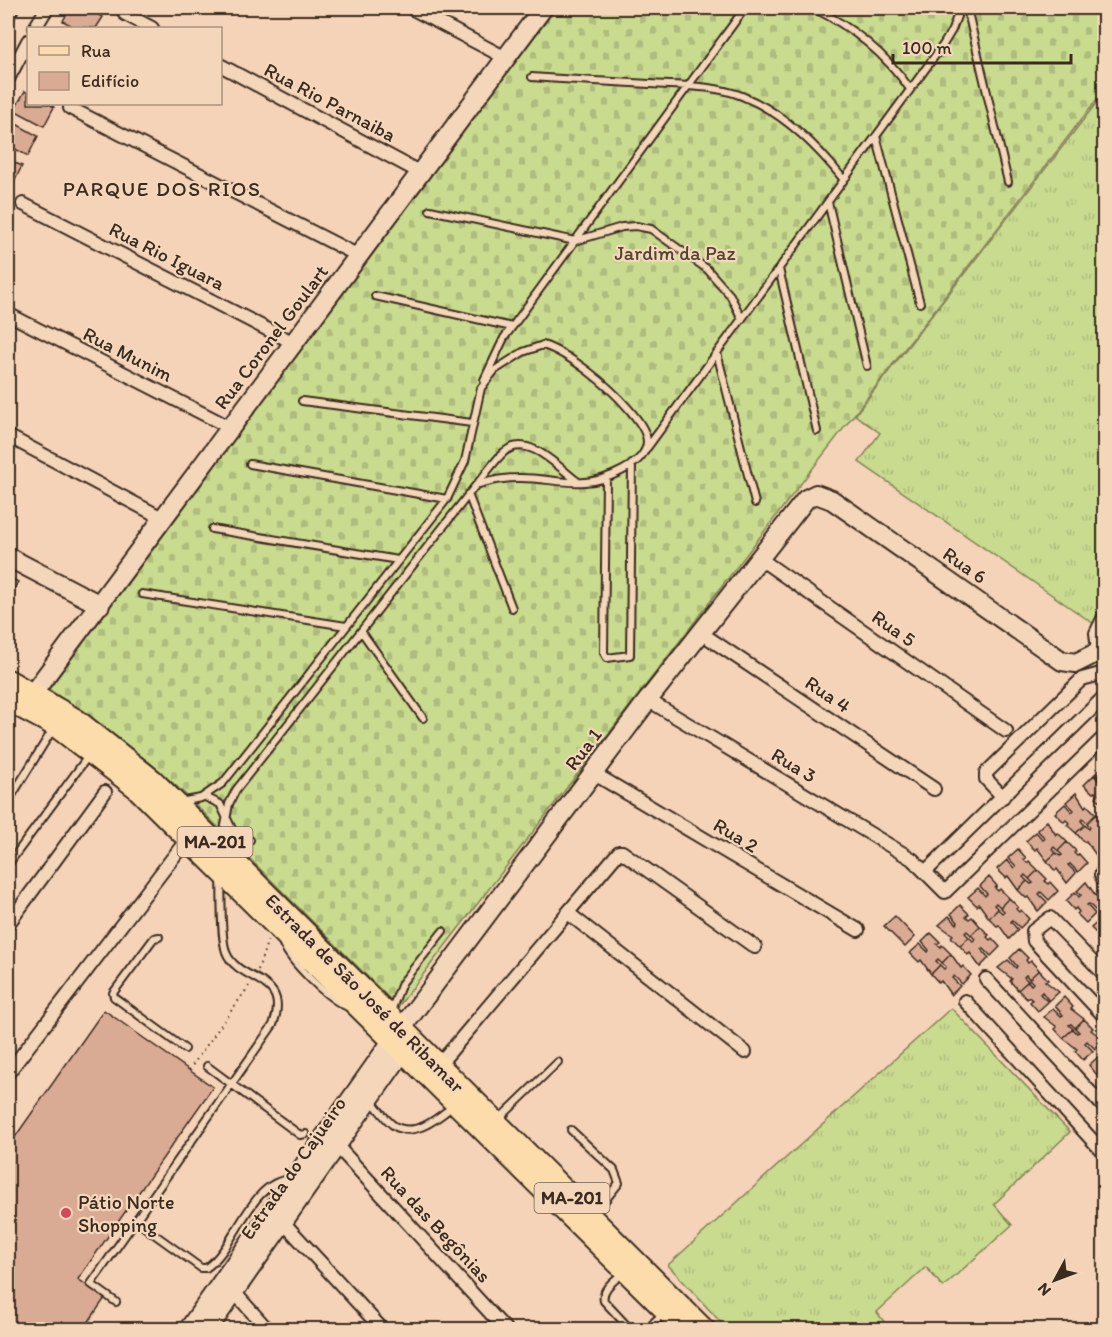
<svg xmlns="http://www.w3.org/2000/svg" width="1112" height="1337" font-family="Itim,sans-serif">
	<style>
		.grass { fill: url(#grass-tufts); stroke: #828256; stroke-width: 1.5 }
		.cemetery { fill: url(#cemetery-stones); stroke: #828256; stroke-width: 1.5 }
		.building { fill: #daab94; stroke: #3b2a1e; stroke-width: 1.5 }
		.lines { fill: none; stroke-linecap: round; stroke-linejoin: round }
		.lane-casing { stroke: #3b2a1e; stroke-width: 10 }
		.street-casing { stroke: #3b2a1e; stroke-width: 16 }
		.secondary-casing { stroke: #3b2a1e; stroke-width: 22 }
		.primary-casing { stroke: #3b2a1e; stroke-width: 24 }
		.path { stroke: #3b2a1e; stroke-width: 2; stroke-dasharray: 1.5 4.5; stroke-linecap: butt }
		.lane { stroke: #f4d7bb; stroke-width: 6 }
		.street { stroke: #f4d7bb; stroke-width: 12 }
		.secondary { stroke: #f4d7bb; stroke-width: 18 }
		.primary { stroke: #fddcac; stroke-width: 20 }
		.poi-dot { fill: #d1495b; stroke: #f4d7bb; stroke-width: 2 }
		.labels { text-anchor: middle; stroke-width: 4.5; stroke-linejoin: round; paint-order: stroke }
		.shield { fill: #f4d7bb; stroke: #725e4d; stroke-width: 1.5 }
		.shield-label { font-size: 18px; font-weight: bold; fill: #3b2a1e }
		.street-label { font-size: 20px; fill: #3b2a1e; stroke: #f4d7bb }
		.park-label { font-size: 20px; fill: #50452f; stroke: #f4d7bb }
		.poi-label { font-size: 20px; fill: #3b2a1e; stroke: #f4d7bb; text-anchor: start }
		.neighbourhood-label { font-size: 21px; letter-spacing: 1.5px; fill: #3b2a1e; stroke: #f4d7bb }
	</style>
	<defs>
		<pattern id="grass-tufts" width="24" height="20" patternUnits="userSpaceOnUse" patternTransform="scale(1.5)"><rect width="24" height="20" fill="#c9db8f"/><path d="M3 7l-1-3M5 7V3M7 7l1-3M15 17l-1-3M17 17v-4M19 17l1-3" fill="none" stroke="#aebc7b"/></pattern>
		<pattern id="cemetery-stones" width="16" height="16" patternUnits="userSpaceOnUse" patternTransform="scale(1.5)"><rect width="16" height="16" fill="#c9db8f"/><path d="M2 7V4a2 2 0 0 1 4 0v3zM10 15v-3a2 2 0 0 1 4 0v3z" fill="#aebc7b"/></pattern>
	</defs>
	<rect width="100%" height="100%" fill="#f5d3b8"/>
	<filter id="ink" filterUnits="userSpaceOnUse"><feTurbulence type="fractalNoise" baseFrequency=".0167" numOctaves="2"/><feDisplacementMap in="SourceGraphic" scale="12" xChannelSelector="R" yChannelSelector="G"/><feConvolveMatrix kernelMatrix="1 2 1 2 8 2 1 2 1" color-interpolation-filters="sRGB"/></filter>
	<g filter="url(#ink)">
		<path class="grass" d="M1104,93v514l-10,17 -235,-162 21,-29 -25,-18z
			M951,1008l119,124 -76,72 18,21 -69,62 -17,-20 -49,45 12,17h-162l-59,-64z"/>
		<path class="cemetery" d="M556,8h548v82l-706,917 -215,-215 -33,-29 -101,-74z"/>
		<path class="building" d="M70,8h14l19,9 -7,11 -22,-1 -11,-6z
			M25,91l3,2v11h21l5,3 -10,19 -30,-16z
			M9,120l29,16 -10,20 -20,-11z
			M8,160l14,6 -10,20 -4,-3z
			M8,576l10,6 -10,18z
			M1104,765v40l-8,-8 2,-2 -3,-3 -2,1 -9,-8 10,-10 7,9 2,-2 -8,-8z
			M1076,793l9,14 2,-2 9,9 -9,9 -4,-4 -2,2 4,4 -9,8 -9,-8 2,-2 -3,-3 -2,2 -9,-9 10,-9 7,8 2,-2 -8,-8z
			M1096,814l8,9v18l-5,-5 -2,1 7,9 -8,9 -10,-14 -2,1 -8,-9 9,-8 4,4 1,-2 -3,-4z
			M1047,821l9,14 2,-2 9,9 -9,9 -4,-4 -2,2 4,4 -9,8 -10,-13 -2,2 -9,-9 10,-9 7,8 2,-2 -8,-8z
			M1067,842l9,9 -2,2 3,3 2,-2 8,9 -9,9 -8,-8 -2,1 8,8 -9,10 -10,-14 -2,2 -8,-10 9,-8 4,3 2,-1 -4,-4z
			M1018,849l8,9 -2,2 3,3 2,-2 9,9 -9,9 -4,-4 -2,2 4,4 -9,9 -10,-14 -2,2 -9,-9 10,-9 7,8 2,-2 -8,-8z
			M1038,870l9,9 -2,2 3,3 2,-2 8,9 -9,9 -8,-8 -2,2 8,8 -9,9 -10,-14 -2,1 -8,-8 9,-9 4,3 2,-1 -4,-4z
			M989,877l8,9 -2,2 3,3 2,-2 9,9 -9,9 -4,-4 -2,2 4,4 -9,9 -10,-14 -2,2 -9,-9 10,-9 7,8 2,-2 -7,-8z
			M1086,882l10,14 2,-2 6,7v4l-7,7 -8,-8 -2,1 8,9 -9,9 -9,-9 2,-2 -3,-4 -2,2 -8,-9 9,-9 4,5 2,-2 -4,-4z
			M1009,898l9,9 -2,2 3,3 2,-2 8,9 -9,9 -8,-8 -1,2 7,8 -9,9 -10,-14 -2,1 -8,-8 9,-9 4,4 2,-2 -4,-4z
			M960,905l9,9 -3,2 3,3 3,-2 8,9 -9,9 -4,-4 -2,2 4,4 -9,9 -9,-9 2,-2 -14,-10 10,-9 8,8 1,-2 -7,-8z
			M895,916l20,21 -10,10 -21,-21z
			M1101,919l3,4v15l-2,-3 -2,2 -9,-9z
			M980,926l9,9 -2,2 3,3 2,-2 8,9 -9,9 -8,-8 -2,1 8,9 -9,9 -10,-14 -2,2 -8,-9 9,-9 4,4 2,-2 -4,-4z
			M931,933l9,9 -3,2 4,3 1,-2 9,9 -9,9 -4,-4 -2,2 4,4 -9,9 -10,-14 -2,2 -9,-9 10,-9 8,8 1,-2 -7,-8z
			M1019,949l9,9 -2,2 2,3 3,-2 8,9 -10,9 -3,-4 -2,2 4,4 -10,9 -8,-9 2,-2 -14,-11 10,-8 8,8 1,-2 -7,-8z
			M951,954l10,14 2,-2 8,9 -9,9 -8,-8 -2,2 8,8 -9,9 -10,-14 -2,2 -8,-9 9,-9 4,4 2,-2 -4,-4z
			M1039,970l9,10 -3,1 14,11 -10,9 -7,-9 -2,2 8,8 -10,9 -8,-9 2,-2 -3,-3 -2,2 -9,-9 10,-9 3,4 2,-2 -4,-4z
			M1064,997l9,10 -2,2 13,10 -9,9 -4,-4 -2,1 4,4 -10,9 -8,-9 2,-2 -13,-10 9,-9 8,8 2,-1 -8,-9z
			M104,1010l109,77 -135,192 27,19 -22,32h-75v-183z
			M1084,1019l9,9 -2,2 13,10 -9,9 -8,-8 -2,2 8,8 -10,9 -8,-9 2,-2 -14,-11 10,-9 4,4 2,-1 -4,-4z
			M1098,1057l6,6v19l-5,-10 -2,3 -8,-10z"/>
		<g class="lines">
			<defs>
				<path id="lane" d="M813,8c38,18 73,46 97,81
					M967,8l41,174
					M532,77c40,3 80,5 119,7 30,2 63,1 91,12 40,16 76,51 102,84
					M876,136l44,167
					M828,202l39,164
					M430,210l145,31 47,-14 14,-1 15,3 56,40 23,26 12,24
					M779,269l38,162
					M375,296l137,31
					M717,353l38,150
					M484,380l20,-42 241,-330
					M302,401l170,22
					M647,448l296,-403 9,-15 8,-22
					M250,464l197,35
					M606,479l-2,174 3,5 23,-3 2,-191
					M477,484c9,-10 17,-23 27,-32 24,-20 55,16 73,29
					M468,494l44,114
					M212,529l186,31
					M142,594l204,32
					M361,631l62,87
					M205,797l15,7 14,29 16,7
					M8,802l45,-73
					M180,802l21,-4 22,-15 224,-284 18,-38 16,-73 14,-18 28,-18 20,-7c27,9 65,40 84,62 8,9 20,23 20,35 -1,23 -43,39 -62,40 -22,2 -45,-5 -68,-4 -14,0 -28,3 -41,7l-240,305 -7,14 -7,38
					M10,862l79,-107
					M159,937l-5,1 -41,55 1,4 71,52
					M282,942c8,20 48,60 69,66
					M391,1011l11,-28 41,-52
					M207,1066l93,69 6,-1
					M371,1100c6,7 14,19 22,25 21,14 45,-7 60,-19
					M498,1120l60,-58
					M571,1130l43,40 5,13 -25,31
					M136,1221l65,47h5c31,-21 43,-87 85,-89
					M623,1273c-9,8 -22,16 -19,28l27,29
					M116,1302l-25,-18 182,-259c19,-51 -35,-41 -47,-73 -6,-19 -4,-54 -5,-74
					M645,1330l18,-16"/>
				<path id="street" d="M411,8l95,50
					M125,14l27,14
					M8,16l4,-8
					M35,28l12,-20
					M220,65l201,108
					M8,79l20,-38
					M70,108l289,148
					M23,204l271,139
					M8,314l223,114
					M8,436l156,83
					M759,558l247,173
					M701,633l233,156
					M1098,650l-2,-17 8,-16
					M648,700l264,159 33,33 159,-155
					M593,773l265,157
					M1003,797l-17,-18v-6l96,-94 22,-6
					M1104,869l-3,6 3,6
					M925,872l179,-175
					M568,913l177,139
					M8,924l97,-132
					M1104,974l-54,-56 -17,13 1,10 70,75
					M986,979l118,128
					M965,1001l139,152
					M438,1066l181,-214h3l133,95
					M8,1073l180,-235
					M337,1146l169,184
					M283,1222l100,108
					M234,1292l34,38"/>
				<path id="secondary" d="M8,557l92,48
					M33,693l510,-685
					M188,1330l204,-289
					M207,1330l196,-279 -2,-22 247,-329 158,-201 10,-5 16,6 230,161 14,2 28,-14"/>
				<path id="primary" d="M8,680l69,40 76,60 552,550
					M8,701l47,25 80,61 550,543"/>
			</defs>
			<use href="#lane" class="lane-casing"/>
			<use href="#street" class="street-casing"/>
			<use href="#secondary" class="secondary-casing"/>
			<use href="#primary" class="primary-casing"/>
			<path class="path" d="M258,970l10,-31
				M189,1070l60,-84"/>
			<use href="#lane" class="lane"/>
			<use href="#street" class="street"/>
			<use href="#secondary" class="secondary"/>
			<use href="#primary" class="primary"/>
		</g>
	</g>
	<circle class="poi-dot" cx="66" cy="1213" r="6"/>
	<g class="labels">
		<g class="shield">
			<rect x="177.5" y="827" width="75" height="30" rx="4.5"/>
			<rect x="534.5" y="1183" width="75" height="30" rx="4.5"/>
		</g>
		<g class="shield-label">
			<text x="215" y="848">MA-201</text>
			<text x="572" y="1204">MA-201</text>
		</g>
		<g class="street-label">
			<text transform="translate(330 102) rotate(28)" y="7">Rua Rio Parnaiba</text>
			<text transform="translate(167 256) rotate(27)" y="7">Rua Rio Iguara</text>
			<text transform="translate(271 337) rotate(-53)" y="7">Rua Coronel Goulart</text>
			<text transform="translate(128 354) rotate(27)" y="7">Rua Munim</text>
			<text transform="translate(965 565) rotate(35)" y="7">Rua 6</text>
			<text transform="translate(894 628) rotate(35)" y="7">Rua 5</text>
			<text transform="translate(828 694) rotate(34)" y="7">Rua 4</text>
			<text transform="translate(583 749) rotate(-53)" y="7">Rua 1</text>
			<text transform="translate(794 765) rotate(31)" y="7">Rua 3</text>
			<text transform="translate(736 835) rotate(31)" y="7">Rua 2</text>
			<text transform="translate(365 993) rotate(45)" y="7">Estrada de São José de Ribamar</text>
			<text transform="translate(293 1168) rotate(-55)" y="7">Estrada do Cajueiro</text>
			<text transform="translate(436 1224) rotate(47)" y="7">Rua das Begônias</text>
		</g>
		<g class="park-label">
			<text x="675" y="260">Jardim da Paz</text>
		</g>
		<g class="poi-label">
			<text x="78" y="1209">Pátio Norte<tspan x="78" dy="23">Shopping</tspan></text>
		</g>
		<g class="neighbourhood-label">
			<text x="162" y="196">PARQUE DOS RIOS</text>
		</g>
	</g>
	<rect width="1112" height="1337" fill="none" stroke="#f4d7bb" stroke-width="30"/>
	<rect x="15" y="15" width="1082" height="1307" fill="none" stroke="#3b2a1e" stroke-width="2" filter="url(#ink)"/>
	<rect x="27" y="27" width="195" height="78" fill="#f4d7bb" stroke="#aa927c" stroke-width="1.5"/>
	<rect x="39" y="46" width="30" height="9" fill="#fddcac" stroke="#aa927c" stroke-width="1.5"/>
	<text x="81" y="57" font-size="18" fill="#3b2a1e">Rua</text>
	<rect x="39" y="72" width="30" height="18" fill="#daab94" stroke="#aa927c" stroke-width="1.5"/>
	<text x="81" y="87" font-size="18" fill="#3b2a1e">Edifício</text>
	<g transform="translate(1055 1280) rotate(229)" stroke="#f4d7bb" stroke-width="4.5" paint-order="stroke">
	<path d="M0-4.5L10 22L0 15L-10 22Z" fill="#3b2a1e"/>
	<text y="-9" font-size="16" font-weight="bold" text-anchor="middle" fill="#3b2a1e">N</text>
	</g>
	<path d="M893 54v9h178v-9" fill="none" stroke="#3b2a1e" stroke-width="3"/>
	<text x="902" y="54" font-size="18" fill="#3b2a1e" stroke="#f4d7bb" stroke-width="4.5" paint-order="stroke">100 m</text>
</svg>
